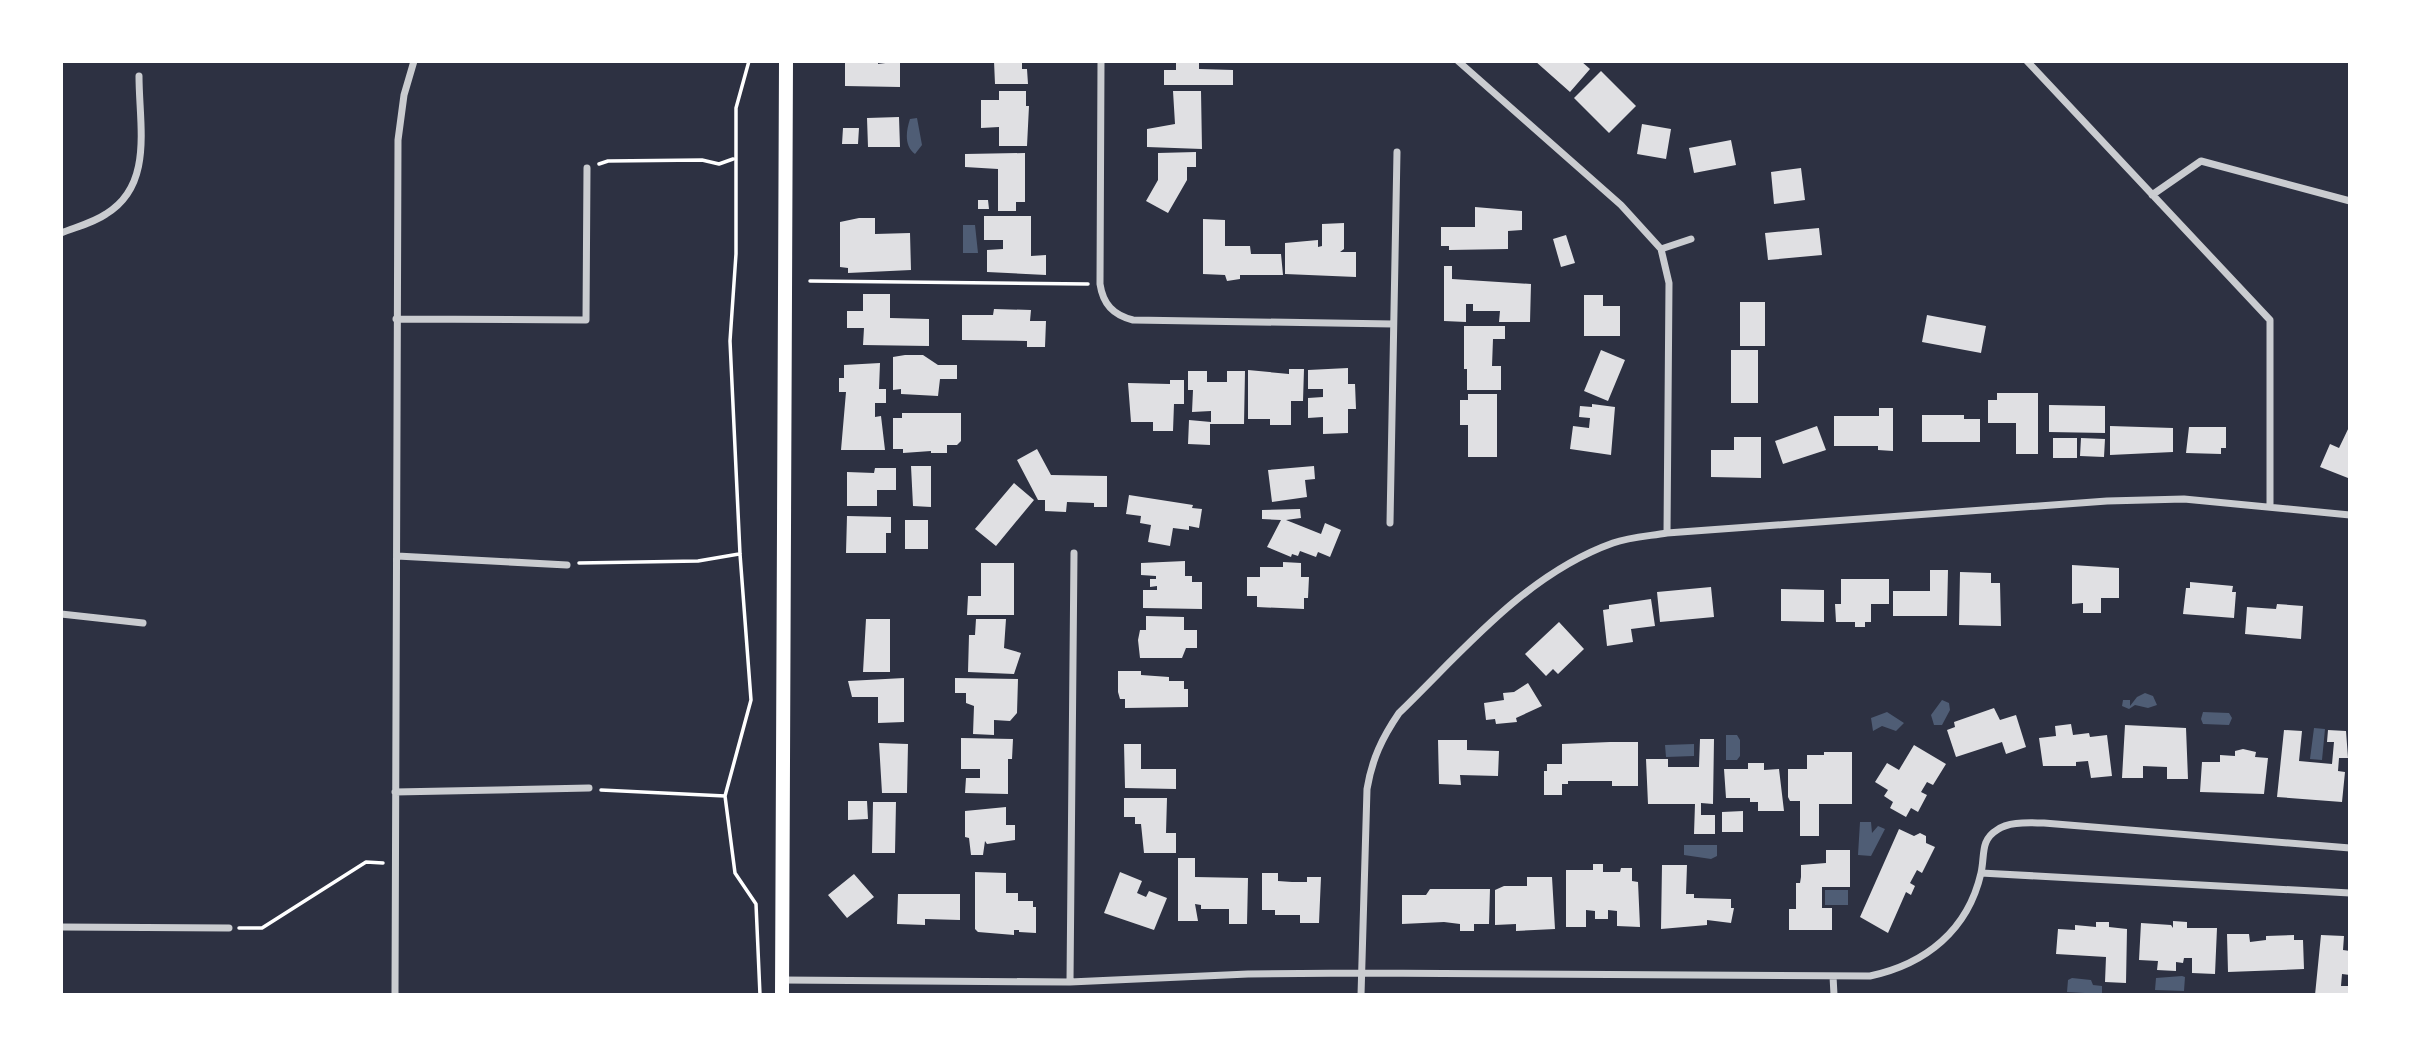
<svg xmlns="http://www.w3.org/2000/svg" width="2411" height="1056" font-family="'DM Sans',sans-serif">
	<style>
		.water { fill: #4f5d75 }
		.building { fill: #e0e0e3 }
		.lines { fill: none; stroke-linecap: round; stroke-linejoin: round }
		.path { stroke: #fff; stroke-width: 3.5 }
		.minor { stroke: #caccd0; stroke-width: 7 }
		.secondary { stroke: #fff; stroke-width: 14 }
	</style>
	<rect width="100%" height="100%" fill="#2d3142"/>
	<path class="water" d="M917,118l5,27 -7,9c-11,-8 -9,-23 -5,-35z
		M963,225h12l3,28h-15z
		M2145,693l8,3 4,9 -9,3 -13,-3 -6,4 -7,-3 1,-6h7v6l7,-9z
		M1942,700l7,3 1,7 -8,15h-8l-3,-10z
		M1887,712l17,11 -8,8 -14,-5 -9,5 -2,-13z
		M2203,712l26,1 3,5 -3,7 -26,-1 -2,-5z
		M2314,728l11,1 -3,31 -12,-1z
		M1726,735h11l3,5v16l-3,4h-11z
		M1694,744v12l-28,1 -1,-12z
		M1860,822h11l1,11 6,-7 7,3 -14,27 -13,-1z
		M1684,845h33v11l-6,3 -27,-4z
		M1825,890h23v15h-23z
		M2182,976l3,1 -1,14 -29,-1 1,-12z
		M2072,978l19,2 2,5 9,1v8l-35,-2 1,-12z"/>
	<path class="building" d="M855,61h23v3l22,-3v26l-55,-1v-23z
		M994,61h28v8h5l1,15h-33z
		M1176,61h23v8l34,1v15h-69v-15h12z
		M1535,61h46l9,8 -20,23z
		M1601,71l35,35 -27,27 -35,-35z
		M999,91h27v15h3l-2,40h-28v-19l-18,1v-28h18z
		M1173,91h28l1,58 -55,-2v-18l28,-5z
		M899,117l1,30h-32l-1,-29z
		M1642,124l29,5 -5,30 -29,-5z
		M843,128h16l-1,16h-16z
		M1731,140l5,25 -42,8 -5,-25z
		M1196,152v15h-9v13l-19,33 -22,-12 12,-21v-27z
		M1025,153v49h-9v9h-18v-42l-33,-2v-13z
		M1801,168l4,32 -31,4 -3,-32z
		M978,200h10l1,9h-11z
		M1475,207l47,4v19l-14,1v18l-59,1v-4h-8v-19h34z
		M984,216h47v40l15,-1v20l-59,-3v-22l16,-1v-9h-19z
		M859,218h16v16l35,-1 1,37 -63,3v-5l-8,-1v-45z
		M1203,219l22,1v26h25l1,8h30l2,21h-43v4l-13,2 -2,-6 -22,-1z
		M1344,223v26l-4,3h16v25l-71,-3v-31l33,-3v7l4,-1v-22z
		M1819,228l3,27 -54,5 -3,-27z
		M1566,235l9,28 -14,4 -8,-28z
		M1444,266h8v13l79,5 -1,38h-31l1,-11h-27v-7h-7v18l-22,-1z
		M863,294h27v24l39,1v27l-66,-1 1,-17h-17v-17h16z
		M1584,295h19v11h17v30h-36z
		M1740,302h25v44h-25z
		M994,309l37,1 -1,11h16l-1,26h-18v-6l-65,-1v-25h31z
		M1927,315l59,11 -5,27 -59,-11z
		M1464,326h41v13h-12l-1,27h9v24h-34v-21h-3z
		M1601,350l24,10 -17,41 -24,-10z
		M1731,350h27v53h-27z
		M905,355h18l15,10h19v14h-17l-2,17 -37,-2v-5l-8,1v-33z
		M880,363l-1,26h7v14h-11v14l6,-1 4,34h-44l5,-58h-7v-14h5v-13z
		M1348,368v16h7l1,25h-8v24l-25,1v-17l-15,1v-20l15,-1v-8h-15v-19z
		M1289,369h15l-1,32h-12v24h-21v-6h-22v-49l41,4z
		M1188,371h19v11h20v-11h18l-1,53h-34v21l-22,-1 1,-24 22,2v-11l-19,1 1,-22h-5z
		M1170,380h14v24h-10l-1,27h-20v-9h-22l-3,-39 42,1z
		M1997,393h41v61h-22v-31h-28v-23h9z
		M1468,394h29v63h-29v-32h-8v-25h8z
		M1592,404l23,3 -4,48 -41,-6 3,-23 16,2 1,-10 -11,-1 1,-11 12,1z
		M2049,405l56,1v27l-56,-1z
		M1879,408h14v43l-15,-1v-4h-44v-30h45z
		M902,413h59v28l-4,4h-10v8h-16v-2l-28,2v-4h-10v-31h9z
		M1922,415h42v4h16v23h-58z
		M2350,425v49l-2,4 -28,-11 10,-23 9,4z
		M1817,426l9,24 -43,14 -8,-23z
		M2110,426l63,2v24l-63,3z
		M2189,427h37v21h-5v6l-35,-1z
		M1734,437h27v41l-50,-1v-27h23z
		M2053,438h24v20h-24z
		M2081,438l24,1 -1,18 -24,-1z
		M1037,449l14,26 56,1v31h-13v-4l-27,-1 -1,10 -21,-1v-11h-7l-21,-40z
		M911,466h20v41l-18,-1z
		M1314,466l1,13 -10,1 2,17 -35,5 -4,-32z
		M875,468h21v22h-19v16h-30v-34l27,1z
		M1014,483l20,17 -38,46 -21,-17z
		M1129,495l64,10 -1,3 10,1 -3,19 -10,-2v4l-16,-2 -3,18 -22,-4 3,-17 -11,-2 1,-7 -15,-2z
		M1300,509l1,9 -15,2 35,14 4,-11 16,7 -11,27 -12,-5 -2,5 -16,-6 -2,5 -6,-2 -1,3 -24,-10 14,-27 -19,-1v-9z
		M847,516l44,1v16h-5v20h-40z
		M905,520h23v29h-23z
		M1185,561v15h7v6h10v27l-59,-1v-18h14v-4l-7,1v-8h6v-3l-15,-1v-12z
		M1283,562l18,1v14h8l-1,21h-4v11l-47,-2v-11h-10v-19h13v-10h23z
		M981,563h33v52h-47l1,-19h13z
		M2072,565l47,3v30h-18v15h-18v-10l-11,1z
		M1930,570h18l-1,46h-54v-25h37z
		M1960,572l31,1v10h9l1,43 -42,-1z
		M1841,579h48v25h-18v18h-6v5h-10v-5h-19l-1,-18h6z
		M2190,582l43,4 -1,6h4l-2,26 -51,-4 3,-26h4z
		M1711,587l3,30 -54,5 -3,-30z
		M1781,589l43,1v32l-43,-1z
		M1651,599l4,27 -24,3 2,13 -26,4 -4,-36 6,-1v-4z
		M2277,604l26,2 -2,33 -56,-5 2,-27 29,2z
		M1146,616l38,1v13h13v18h-11l-4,10h-42l-2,-18 2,-10h6z
		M866,619h24v53h-27z
		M976,619h30l-2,29 17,5 -7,21 -46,-2 1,-37h6z
		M1559,622l25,27 -26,25 -5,-5 -7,7 -21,-22z
		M1118,671h23v4l28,2v4h15v8h4v18l-63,1v-9h-5l-2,-7z
		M904,678v44l-26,1v-26h-26l-4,-16z
		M955,678l63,1 -1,34 -7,8 -16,-1v15l-21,-1 1,-28 -8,-3v-10h-11z
		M1528,683l14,23 -26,12 1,4 -21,2 -1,-5 -9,1 -2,-17 20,-3 -1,-7 11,-1z
		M1994,708l6,12 16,-5 10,32 -20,7 -4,-12 -46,15 -9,-27 8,-3 -1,-5z
		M2071,724l2,11 16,-2 1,4 17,-2 5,41 -21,2 -3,-17 -12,1v4h-33l-4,-28 17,-2 -1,-10z
		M2125,725l61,3 2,51h-21v-12l-24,-1v12h-21z
		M2284,730l18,1 -3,30 33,3 2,-22h-7l1,-12 18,1 2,27h-9l-1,13 7,1 -3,30 -65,-5z
		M961,738l52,1 -1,20h-4v35l-43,-1 1,-15h14v-9h-19z
		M1700,739h14l-1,65 -12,-1v12h14v19h-21l1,-30h-47l-2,-45h22v8h31z
		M1438,740h29v10l32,1 -1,25 -38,-1 1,10 -22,-1z
		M1610,742h28v44h-26v-5h-44v3h-6v11h-18v-24h3v-7h15v-20z
		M879,743l29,1 -1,49h-25z
		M1124,744h17v25h35v20l-51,-1z
		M1914,745l32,19 -13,21 -6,-3 -6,10 6,3 -9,17 -7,-4 -5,9 -16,-9 3,-6 -9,-6 4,-6 -13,-8 12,-19 12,7z
		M2243,749l13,3 -1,5 13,1 -4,36 -64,-2 2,-30h18v-7l15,1v-5z
		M1824,752h28v52h-33v32h-19v-35h-10l-2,-4v-28h19v-14h17z
		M1748,763h16v7l15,-1 5,42h-26v-9h-8v-4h-24l-2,-29h24z
		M1124,798h43l-1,35h10v20h-32l-3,-29h-6v-7h-11z
		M848,801h19l1,18 -20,1z
		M873,802h23l-1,51h-23z
		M1006,807v18h9v15l-28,4 -2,-3 -2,14h-12l-2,-17 -4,-1v-26z
		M1743,811v21h-21v-20z
		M1899,829l15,7 6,-3 6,3v7l9,4 -13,26 -5,-3 -7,13 5,3 -4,9 -5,-3 -18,41 -28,-16z
		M1826,850h24v37h-28v21h10v22h-43v-21h7v-26h4l1,-6v-12l25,-2z
		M1178,858h17v19l53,1 -1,46h-18v-15h-28v-4l-6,-1 3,17h-20z
		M1593,864h10v8h17l1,-4h11v13l6,1 2,45 -23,-1v-15l-9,-1v9h-13v-8l-9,-1v17h-20v-57h27z
		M1662,865h25l-1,29h8v4l37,1v9h3l-3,15 -24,-3v5l-46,4z
		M975,872l31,1v20h12v8h15v6h3v26l-17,-1v-2h-5v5l-36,-3 -3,-3z
		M1120,872l22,9 -5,12 9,4 3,-6 18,7 -13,32 -50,-17z
		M1262,873h16v8l14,1h15v-5h14l-2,46h-19v-8h-25v-5h-13z
		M854,874l20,23 -27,21 -19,-23z
		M1527,877h25l3,52 -39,2v-7l-21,1v-35l9,-4h23z
		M1430,889h60l-1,35h-15v7h-14v-7l-16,-2 -42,2v-29h24z
		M898,894h62v26l-35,-1v6l-28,-1z
		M2173,921l14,1v6h30l-2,46 -23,-1v-15h-8l-1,5 -7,-1v9l-19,-1 1,-9 -19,-1 2,-37 30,2 2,3z
		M2096,922h13v5l18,2 -1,54 -21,-1 1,-25 -50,-3 2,-25 17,1v-5l21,2z
		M2227,934h22l1,8 16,-2v-4l28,-1v5h9l1,29 -76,3z
		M2321,935l23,1 -1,14 7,1v24l-8,-1 -1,12h8v9h-34z"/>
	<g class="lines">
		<path class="path" d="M749,61l-13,47v146l-6,87 10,213 11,146 -26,96 10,77 21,31 4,91
			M599,164l9,-3 94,-1 17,4 14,-5
			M810,281l278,3
			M579,563l119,-2 41,-7
			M601,790l124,6
			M239,928h23l104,-66 17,1"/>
		<path class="minor" d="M1101,61l-1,223c3,20 13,31 33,36l260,4
			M1458,61l163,144 40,44 8,34 -2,250
			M2027,61l243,259v186
			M2152,195l49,-34 149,40
			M61,233c15,-6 32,-10 45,-19 48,-29 33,-89 33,-138
			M1661,249l30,-10
			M396,319l190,1 1,-152
			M1390,523l7,-371
			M397,556l170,9
			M61,614l82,9
			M395,792l194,-4
			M1981,873l369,20
			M61,927l168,1
			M1833,976l1,19
			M782,980l288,2 178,-8 113,-1 509,3c56,-12 98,-46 111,-103 4,-17 -1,-33 16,-43 12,-9 33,-7 47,-7l306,25
			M1070,982l4,-429
			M395,995l3,-855 6,-45 10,-34
			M1361,995l6,-206c5,-30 15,-51 32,-76 65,-63 127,-139 214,-170 17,-6 37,-7 54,-10l440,-32 77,-2 166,16"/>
		<path class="secondary" d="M782,995l4,-934"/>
	</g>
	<rect width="2411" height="1056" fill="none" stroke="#ffffff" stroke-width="126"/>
</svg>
